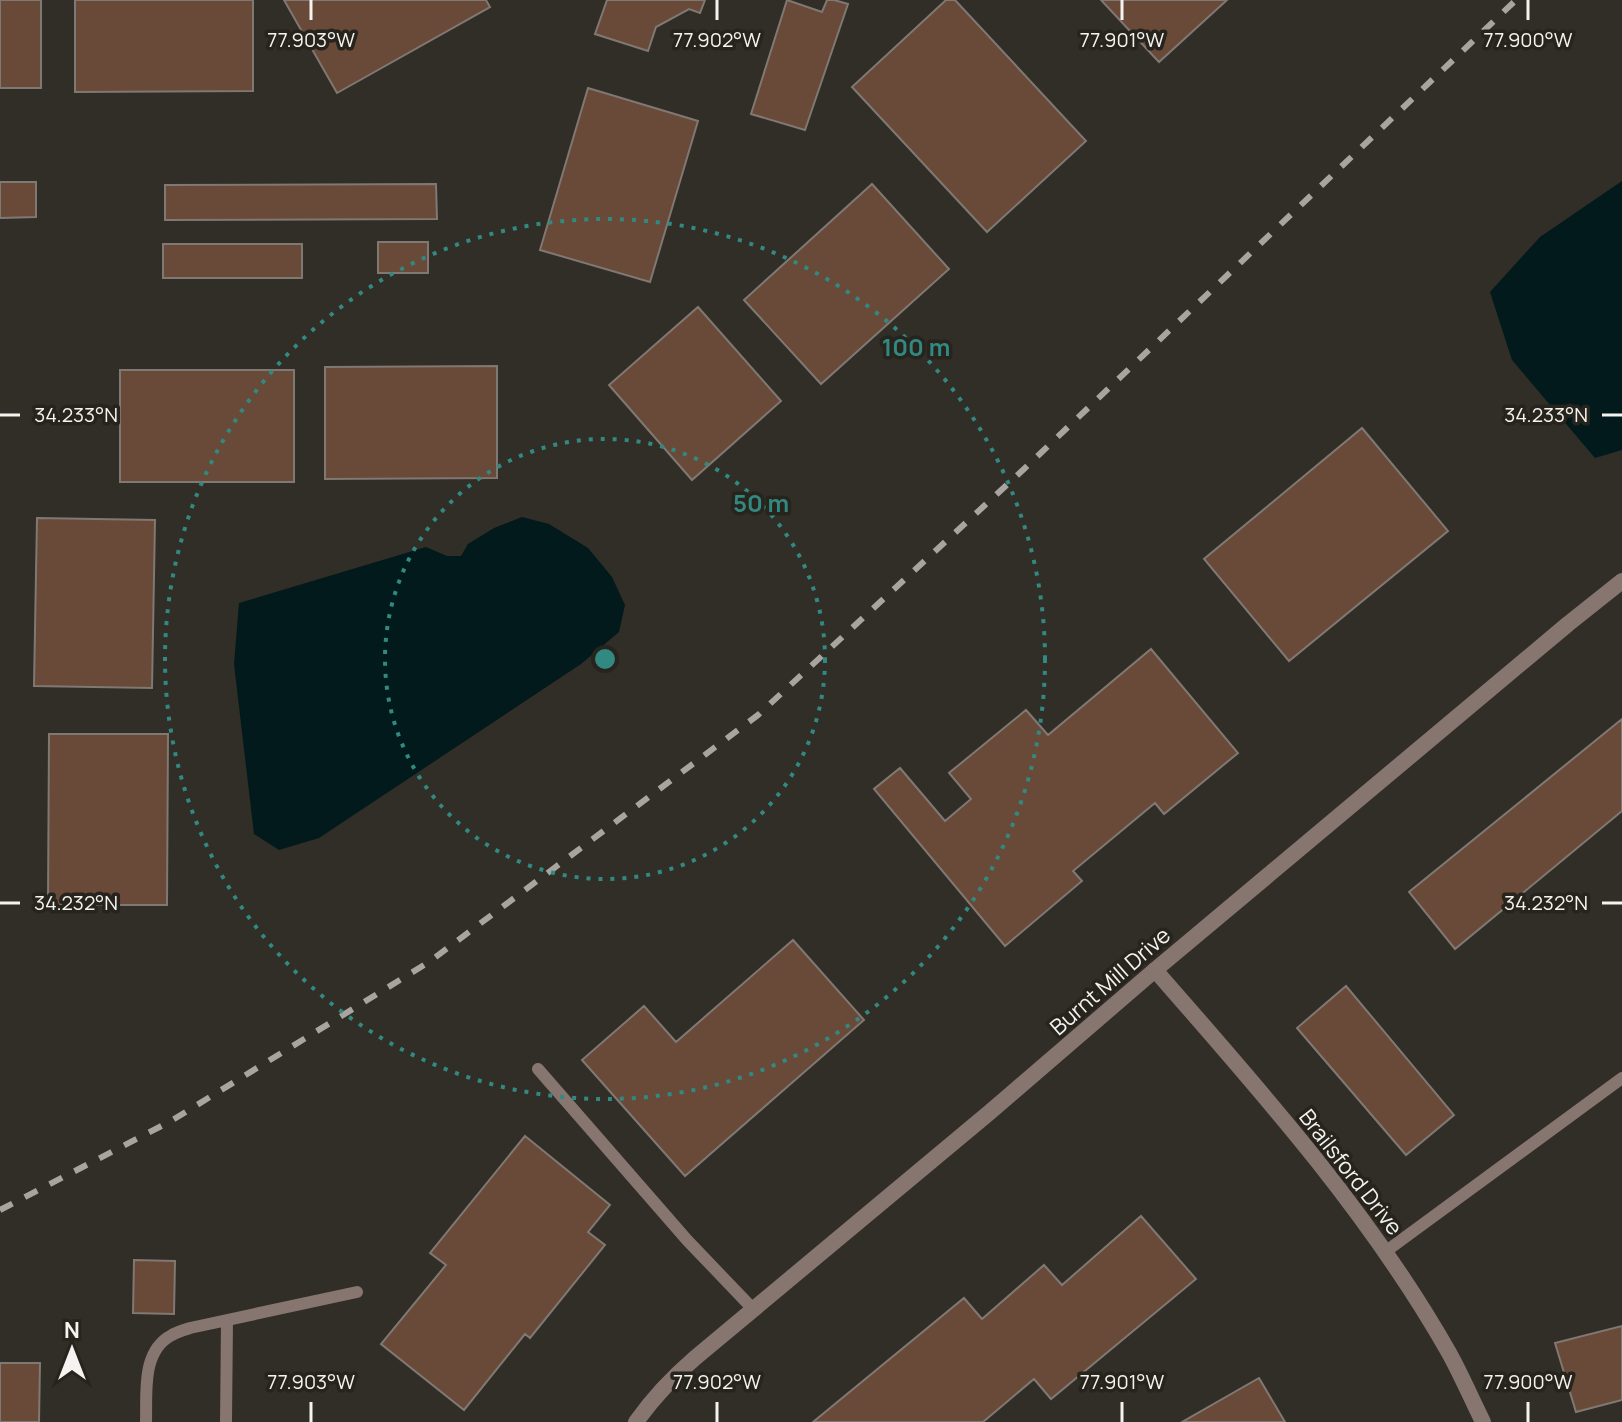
<svg xmlns="http://www.w3.org/2000/svg" width="1622" height="1422" font-family="Manrope,sans-serif">
	<style>
		.water { fill: #021a1b }
		.building { fill: #694937; stroke: #807873; stroke-width: 2 }
		.lines { fill: none; stroke-linecap: round; stroke-linejoin: round }
		.service { stroke: #877570; stroke-width: 12 }
		.minor { stroke: #877570; stroke-width: 16 }
		.tertiary { stroke: #877570; stroke-width: 16 }
		.rail { stroke: #a8a5a0; stroke-width: 6; stroke-dasharray: 14 14; stroke-linecap: butt }
		.ticks { fill: none; stroke: #f5f3ef; stroke-width: 3 }
		.ring { fill: none; stroke: #328981; stroke-width: 4; stroke-dasharray: 4 8 }
		.labels { text-anchor: middle; stroke-width: 7; stroke-linejoin: round; paint-order: stroke }
		.street-label { font-size: 22px; fill: #f5f3ef; stroke: #27231d }
		.ticks-label { font-size: 20px; text-anchor: middle; fill: #f5f3ef; stroke: #27231d; stroke-width: 7; stroke-linejoin: round; paint-order: stroke }
		.centre { fill: #328981; stroke: #27231d; stroke-width: 4 }
		.ring-label { font-size: 24px; text-anchor: middle; font-weight: bold; fill: #328981; stroke: #27231d; stroke-width: 7; stroke-linejoin: round; paint-order: stroke }
	</style>
	<rect width="100%" height="100%" fill="#312d27"/>
	<path class="water" d="M1622,181v269l-27,8 -83,-98 -22,-68 50,-55z
		M522,517l27,7 39,24 24,29 13,28 -6,27 -38,32 -262,174 -40,12 -25,-16 -20,-170 5,-61 187,-56 21,9h14l7,-12 26,-16z"/>
	<path class="building" d="M0,0h41v88h-41z
		M75,0h178v91l-178,1z
		M284,0h202l4,7 -153,86z
		M607,0h98l-5,13 -11,-4 -33,18 -8,24 -53,-17z
		M787,0l35,12 5,-12h7l14,4 -43,126 -54,-16z
		M946,0h9l131,141 -99,91 -135,-145z
		M1101,0h126l-68,62z
		M588,88l110,33 -48,161 -110,-32z
		M0,182h36v35l-36,1z
		M436,184l1,35 -272,1v-35z
		M872,184l77,85 -128,115 -77,-84z
		M378,242h50v31h-50z
		M163,244h139v34h-139z
		M698,307l83,94 -89,79 -83,-95z
		M497,366v112l-172,1v-112z
		M120,370h174v112h-174z
		M1362,428l86,103 -159,130 -85,-102z
		M37,518l118,2 -3,168 -118,-2z
		M1151,649l87,104 -74,61 -9,-11 -82,68 9,10 -77,65 -131,-157 26,-21 45,53 26,-22 -22,-26 77,-63 22,25z
		M1622,719v92l-167,138 -46,-57z
		M49,734h119l-1,171h-119z
		M793,940l71,80 -179,156 -103,-116 62,-54 32,36z
		M1346,986l108,129 -48,40 -109,-127z
		M525,1136l85,69 -22,27 17,13 -75,93 -5,-4 -61,76 -83,-66 65,-79 -16,-12z
		M1141,1216l55,63 -145,120 -17,-20 -51,43h-170l151,-124 18,21 62,-54 18,20z
		M134,1260l41,1 -1,53 -41,-1z
		M1622,1326v74l-46,12 -21,-69z
		M0,1363h40l-1,59h-39z
		M1259,1378l26,44h-103z"/>
	<g class="lines">
		<path class="service" d="M538,1069l149,171 67,70
			M1385,1252l237,-174
			M146,1422c1,-29 -5,-71 26,-87 5,-3 12,-5 18,-7l167,-36
			M226,1422l1,-102"/>
		<path class="minor" d="M1155,970c105,120 214,242 293,381 13,23 23,47 35,71"/>
		<path class="tertiary" d="M636,1422c17,-24 37,-45 59,-64l295,-246 165,-142 413,-346 54,-43"/>
		<path class="rail" d="M0,1210l171,-89 258,-159 329,-247 266,-246 492,-469"/>
	</g>
	<path class="ticks" d="M311,0v20M717,0v20M1122,0v20M1528,0v20M0,415h20M1602,415h20M0,903h20M1602,903h20M311,1402v20M717,1402v20M1122,1402v20M1528,1402v20"/>
	<g class="ring">
		<circle cx="605" cy="659" r="220"/>
		<circle cx="605" cy="659" r="440"/>
	</g>
	<g class="labels">
		<g class="street-label">
			<text transform="translate(1110 981) rotate(-41)" y="8">Burnt Mill Drive</text>
			<text transform="translate(1351 1172) rotate(52)" y="8">Brailsford Drive</text>
		</g>
	</g>
	<g class="ticks-label">
		<text x="311" y="47">77.903°W</text>
		<text x="717" y="47">77.902°W</text>
		<text x="1122" y="47">77.901°W</text>
		<text x="1528" y="47">77.900°W</text>
		<text x="76" y="422">34.233°N</text>
		<text x="1546" y="422">34.233°N</text>
		<text x="76" y="910">34.232°N</text>
		<text x="1546" y="910">34.232°N</text>
		<text x="311" y="1389">77.903°W</text>
		<text x="717" y="1389">77.902°W</text>
		<text x="1122" y="1389">77.901°W</text>
		<text x="1528" y="1389">77.900°W</text>
	</g>
	<circle cx="605" cy="659" r="12" class="centre"/>
	<g class="ring-label">
		<text x="916" y="356">100 m</text>
		<text x="761" y="512">50 m</text>
	</g>
	<g transform="translate(72 1350)" stroke="#27231d" stroke-width="6" paint-order="stroke">
	<path d="M0-6L14 30L0 20L-14 30Z" fill="#f5f3ef"/>
	<text y="-12" font-size="22" font-weight="bold" text-anchor="middle" fill="#f5f3ef">N</text>
	</g>
</svg>
